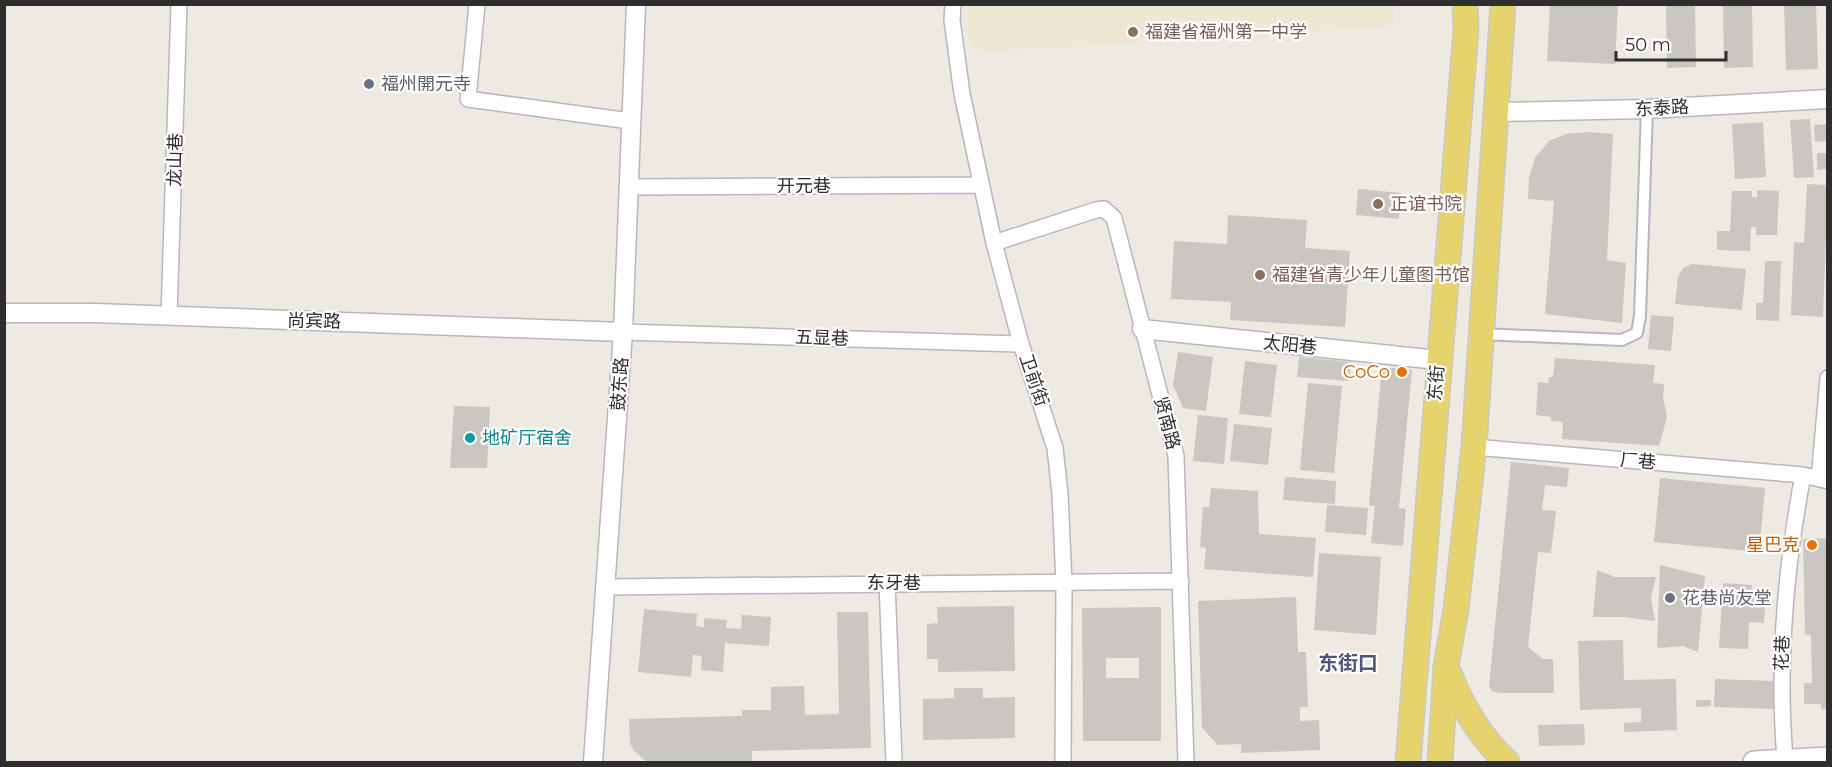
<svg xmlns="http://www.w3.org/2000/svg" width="1832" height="767" font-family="Montserrat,'Noto Sans SC',sans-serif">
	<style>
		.education { fill: #eee7d3 }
		.building { fill: #cac6c1; fill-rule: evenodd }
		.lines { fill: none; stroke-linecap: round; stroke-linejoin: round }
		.pedestrian-casing { stroke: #b5b7c0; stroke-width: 14 }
		.minor-casing { stroke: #b5b7c0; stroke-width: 18 }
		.tertiary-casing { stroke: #b5b7c0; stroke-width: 21 }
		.secondary-casing { stroke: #b5b7c0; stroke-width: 24 }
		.primary-casing { stroke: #c9c9c9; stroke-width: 27 }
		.pedestrian { stroke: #fff; stroke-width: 10 }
		.minor { stroke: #fff; stroke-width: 15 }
		.tertiary { stroke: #fff; stroke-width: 18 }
		.secondary { stroke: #fff; stroke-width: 21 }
		.primary { stroke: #e7d36e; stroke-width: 24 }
		.education-dot { fill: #8d6e63; stroke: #fff; stroke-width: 2 }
		.worship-dot { fill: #6b7280; stroke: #fff; stroke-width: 2 }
		.food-dot { fill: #e8710a; stroke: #fff; stroke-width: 2 }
		.culture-dot { fill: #0f9aa8; stroke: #fff; stroke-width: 2 }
		.labels { text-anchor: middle; stroke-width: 4.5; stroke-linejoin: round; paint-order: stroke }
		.education-label { font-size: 18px; fill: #785e54; stroke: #fff; text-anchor: start }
		.worship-label { font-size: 18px; fill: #5b616d; stroke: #fff; text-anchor: start }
		.street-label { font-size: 18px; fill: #2e2e2e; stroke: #fff }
		.food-label { font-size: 18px; fill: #c56008; stroke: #fff; text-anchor: end }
		.culture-label { font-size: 18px; fill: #0d838f; stroke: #fff; text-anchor: start }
		.neighbourhood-label { font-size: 20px; font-weight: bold; fill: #51557c; stroke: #fff }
	</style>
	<rect width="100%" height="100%" fill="#eeeae2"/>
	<path class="education" d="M968,5h426l-1,21 -408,26 -11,-4 -6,-10z"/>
	<path class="building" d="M1550,4h68l-3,60 -68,-3z
		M1666,4h29l1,63 -29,1z
		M1723,4h29l1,63 -29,1z
		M1784,4h32l2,65 -32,1z
		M1810,119l4,58 -20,1 -4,-58z
		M1763,122l3,55 -31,2 -3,-55z
		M1828,124v17l-13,1 -1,-17z
		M1589,132l24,2 -6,126 19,3 -4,60 -77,-9 9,-113 -26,-2 1,-21 6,-20 14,-17 17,-7z
		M1817,153h11v16l-11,1z
		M1807,184l21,1 -5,132 -32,-2 3,-73 10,1z
		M1358,189l43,4 -2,26 -43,-4z
		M1757,190l22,1 -2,44h-21v-8h-5l-1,24 -33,-1v-19h13l2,-40h20v6h5z
		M1228,215l79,5 -2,28 45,3 -5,76 -115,-7 1,-18 -60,-3 3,-58 53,3z
		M1765,261h16l-2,60 -23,-1v-17h7z
		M1692,264l54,5 -4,41 -67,-6 3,-27 5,-9z
		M1651,315l23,2 -3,34 -23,-2z
		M1178,352l35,5 -7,54 -23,-3 -10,-23z
		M1299,357l52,5 -2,19 -52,-4z
		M1555,358l100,7 -2,18 11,1 -1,14 4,19 -8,29 -97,-7 1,-17 -12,-1v-4l-15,-2 2,-33 10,1 1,-6h4z
		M1245,361l32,4 -6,52 -32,-3z
		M1382,367l30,3 -13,138 7,1 -3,37 -32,-3 4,-37 -6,-1z
		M1308,383l34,3 -8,87 -34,-3z
		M454,406l36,1 -3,61h-37z
		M1198,415l30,3 -4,46 -31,-3z
		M1234,424l38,4 -4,37 -38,-4z
		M1511,462l58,6 -2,19 -22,-2 -3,25 14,1 -5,42 -13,-1 -10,95 15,12h10l1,34h-55l-7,-2 -3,-5z
		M1285,477l51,4 -1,23 -52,-4z
		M1660,478l105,10 -6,64 -105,-10z
		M1211,488l47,3 1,43 57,4 -3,39 -109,-8 2,-21 -6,-1 3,-40h6z
		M1327,505l41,3 -2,27 -41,-3z
		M1828,538v171h-7v-5h-17v-21h8l-1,-48h-6l-2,-96z
		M1319,553l62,4 -5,78 -62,-5z
		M1660,565l45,11 -7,76 -15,-6 -24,2 -2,-2z
		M1597,570l18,7h41l-5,21 4,23 -31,-4h-31z
		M1723,583l29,2 -1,8 15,1 -2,29 -15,-1 -1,27 -29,-1z
		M1296,597l2,55h8l2,55h-8v14l19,-1 1,30 -79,3v-9l-23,1 -16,-17 -4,-127z
		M1014,606l1,65 -77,1v-13h-11v-35l11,-1 -1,-16z
		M1161,607v134h-78l-1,-133zM1106,658h33v20h-33z
		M644,609l53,5 -1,12 8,1v-9l23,2 -1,8 15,1 1,-14 29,2 -2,29 -44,-3 -2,29 -22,-2 1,-14 -9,-1 -2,22 -53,-5z
		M837,612h31l3,136 -119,3v11h-105l-13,-11 -4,-8 -1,-24 113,-3v-6h29v-23l33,-1 1,29 34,-1z
		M1623,640l1,40 52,-1 1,51 -53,2v-9l17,-1v-14l-61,2 -2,-69z
		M1715,679l59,2 -1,28 -59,-2z
		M954,688h29v10l32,-1v41l-92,2v-41l31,-1z
		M1696,700h15v6l-15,1z
		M1584,724l1,21 -46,1 -1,-21z"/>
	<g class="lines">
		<defs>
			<path id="pedestrian" d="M1482,334l140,6 15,-7 3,-17 7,-207"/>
			<path id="minor" d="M477,4l-9,95 162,22
				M953,4l-1,16 10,74 32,149 27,101 34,104 5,46 4,89 -1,179
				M627,187l354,-2
				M994,243l102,-33 8,-1 10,9 62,238 10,306
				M169,316l10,-312
				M623,332l398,12
				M1474,447l329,28 25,6
				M1819,479l9,-101
				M887,582l7,180
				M607,587l574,-6
				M1785,759c-8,-96 0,-189 18,-284"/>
			<path id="tertiary" d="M1496,112l151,-3 181,-10
				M4,313h91l528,19
				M1142,329l296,31
				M593,762l30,-430 13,-328"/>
			<path id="secondary" d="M1754,762l74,-4"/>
			<path id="primary" d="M1450,675c13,34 30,62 57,87
				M1408,762l58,-732 -1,-26
				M1440,762l6,-96 10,-56 18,-163 29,-443"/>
		</defs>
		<use href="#pedestrian" class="pedestrian-casing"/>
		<use href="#minor" class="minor-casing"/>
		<use href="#tertiary" class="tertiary-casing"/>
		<use href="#secondary" class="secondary-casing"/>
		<use href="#primary" class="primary-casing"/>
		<use href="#pedestrian" class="pedestrian"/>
		<use href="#minor" class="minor"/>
		<use href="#tertiary" class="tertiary"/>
		<use href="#secondary" class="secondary"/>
		<use href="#primary" class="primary"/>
	</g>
	<g class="education-dot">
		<circle cx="1133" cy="32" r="6"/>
		<circle cx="1378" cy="204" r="6"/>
		<circle cx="1260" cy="275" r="6"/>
	</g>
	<g class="worship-dot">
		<circle cx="369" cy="84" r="6"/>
		<circle cx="1670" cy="598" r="6"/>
	</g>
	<g class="food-dot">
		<circle cx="1402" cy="372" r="6"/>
		<circle cx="1812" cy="545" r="6"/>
	</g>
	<circle class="culture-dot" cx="470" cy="438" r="6"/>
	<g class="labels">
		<g class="education-label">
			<text x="1145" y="38">福建省福州第一中学</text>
			<text x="1390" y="210">正谊书院</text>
			<text x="1272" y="281">福建省青少年儿童图书馆</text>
		</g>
		<g class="worship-label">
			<text x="381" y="90">福州開元寺</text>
			<text x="1682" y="604">花巷尚友堂</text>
		</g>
		<g class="street-label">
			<text transform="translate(1662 108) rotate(-3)" y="6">东泰路</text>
			<text transform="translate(175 160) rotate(-89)" y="6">龙山巷</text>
			<text x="804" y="192">开元巷</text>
			<text transform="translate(314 321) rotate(1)" y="6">尚宾路</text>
			<text transform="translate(822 338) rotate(2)" y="6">五显巷</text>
			<text transform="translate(1290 345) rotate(6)" y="6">太阳巷</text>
			<text transform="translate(1034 380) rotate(71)" y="6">卫前街</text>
			<text transform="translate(1436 383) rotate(-85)" y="6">东街</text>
			<text transform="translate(620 384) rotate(-86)" y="6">鼓东路</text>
			<text transform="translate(1167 423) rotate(75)" y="6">贤南路</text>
			<text transform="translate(1638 461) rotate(5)" y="6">厂巷</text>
			<text x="894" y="589">东牙巷</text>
			<text transform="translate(1782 653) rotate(-88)" y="6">花巷</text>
		</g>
		<g class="food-label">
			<text x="1390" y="378">CoCo</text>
			<text x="1800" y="551">星巴克</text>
		</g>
		<g class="culture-label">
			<text x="482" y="444">地矿厅宿舍</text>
		</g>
		<g class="neighbourhood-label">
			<text x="1348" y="670">东街口</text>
		</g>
	</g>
	<rect width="1832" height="767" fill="none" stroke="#2e2e2e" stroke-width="12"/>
	<path d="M1616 51v9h110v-9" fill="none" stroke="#2e2e2e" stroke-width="3"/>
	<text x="1625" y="51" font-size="18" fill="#2e2e2e" stroke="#ffffff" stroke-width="4.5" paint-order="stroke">50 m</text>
</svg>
